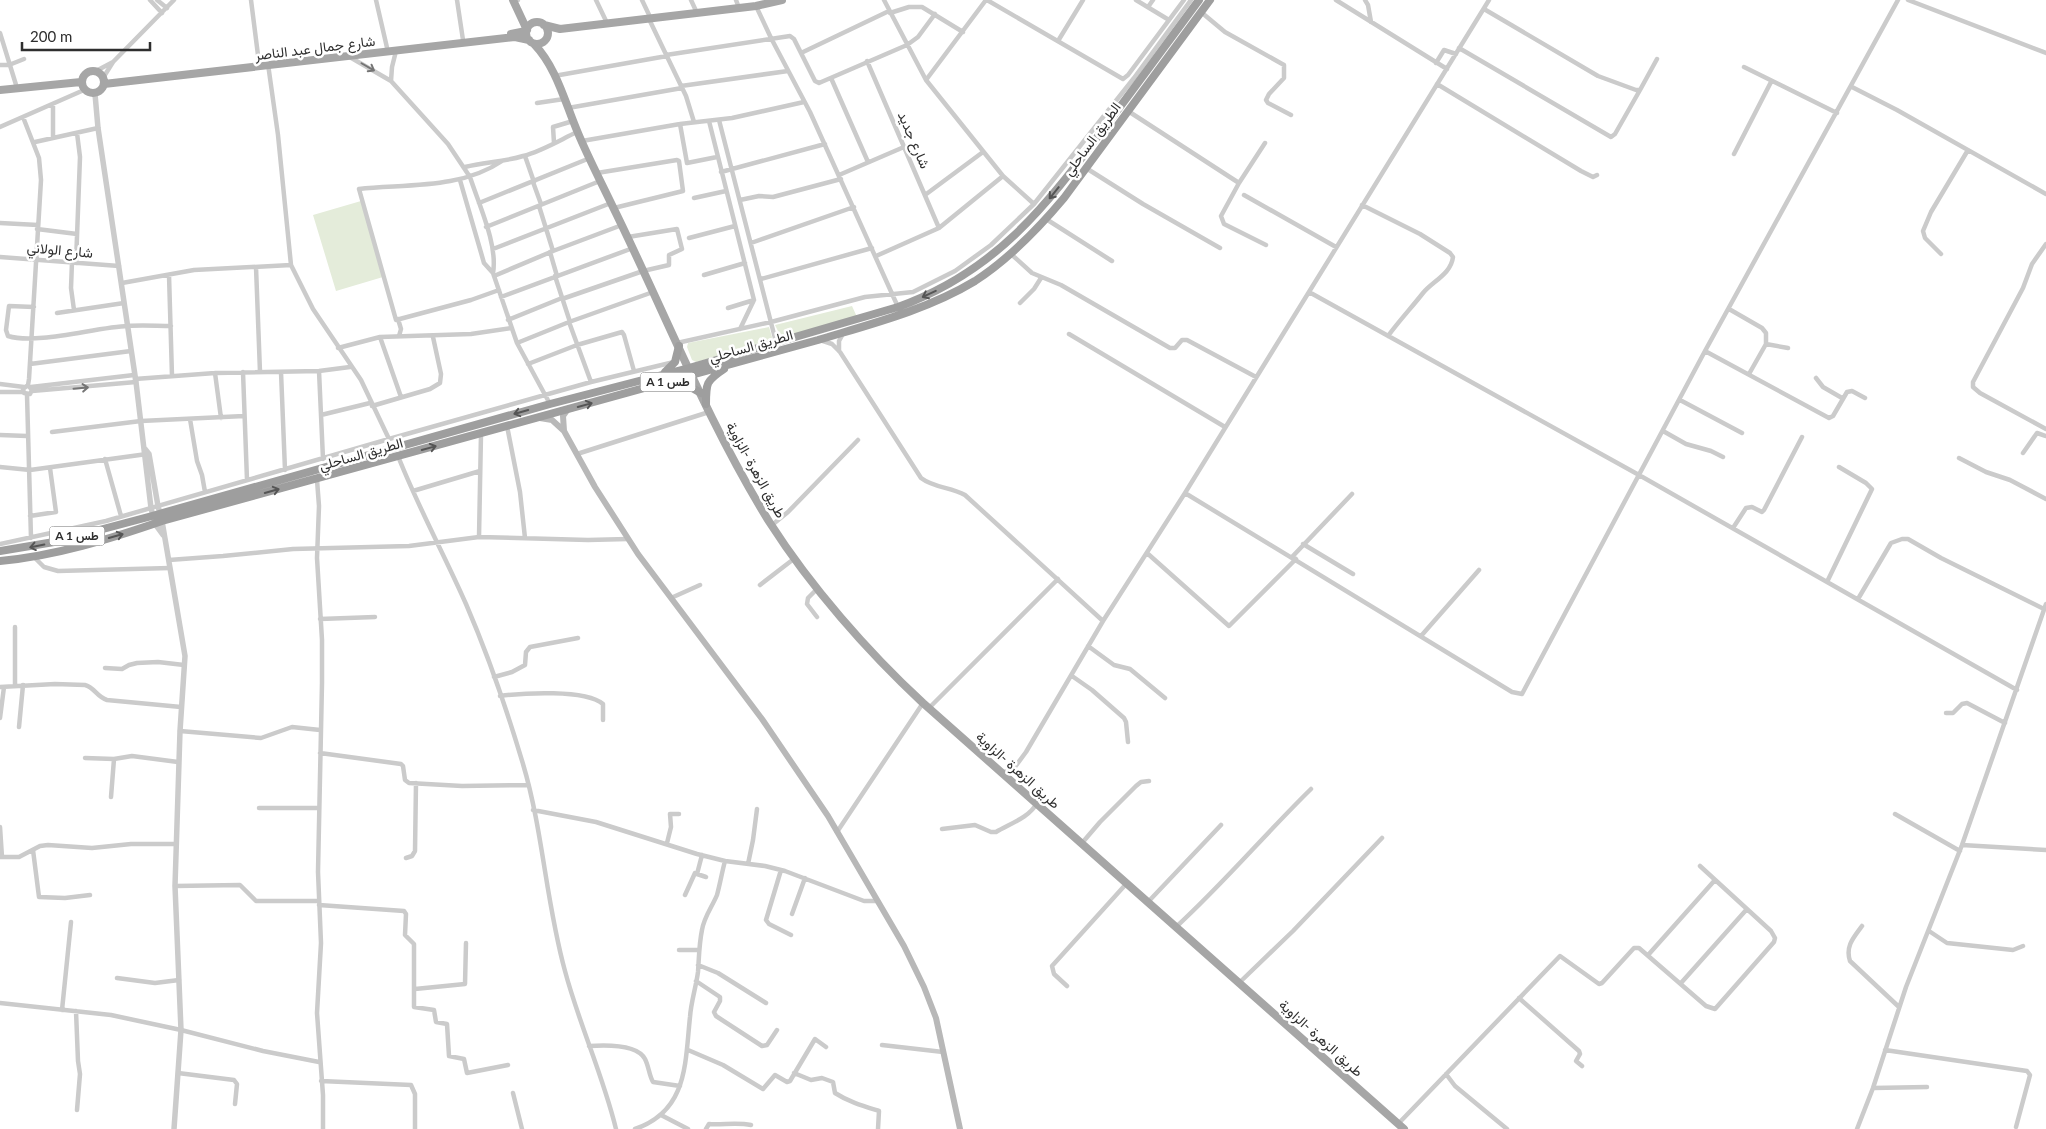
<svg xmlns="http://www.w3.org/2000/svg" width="2046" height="1129" font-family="Lato,Vazirmatn,sans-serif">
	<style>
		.green { fill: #e4ecda }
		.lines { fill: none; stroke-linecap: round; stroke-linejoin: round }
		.minor { stroke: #cbcbcb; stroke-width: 4.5 }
		.tertiary { stroke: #cbcbcb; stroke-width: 5.5 }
		.secondary { stroke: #b8b8b8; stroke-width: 6 }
		.primary { stroke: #a6a6a6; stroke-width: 8 }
		.trunk { stroke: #9e9e9e; stroke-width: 8 }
		.oneway { stroke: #757575 }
		.oneway2 { stroke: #555 }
		.labels { text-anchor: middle; stroke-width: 5; stroke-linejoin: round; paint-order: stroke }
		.shield { fill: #fff; stroke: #6d6d6d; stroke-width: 1 }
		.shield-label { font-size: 12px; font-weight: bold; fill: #2e2e2e }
		.street-label { font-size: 14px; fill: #2e2e2e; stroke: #fff }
	</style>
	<rect width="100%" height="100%" fill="#fff"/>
	<path class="green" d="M361,201l22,76 -47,14 -23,-76z
		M852,306l5,11 -73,20 -4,-2 -5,-10z
		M769,327l3,10 -2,6 -74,19 -4,-2 -5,-13 1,-4z"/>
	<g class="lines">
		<path class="minor" d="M150,0l12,13
			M157,0l10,8
			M251,0l8,63
			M376,0l12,52
			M457,0l6,40
			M517,0h1
			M596,0l11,23
			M642,0l9,19
			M691,0l6,13
			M736,0l3,8
			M884,0l42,80 77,96 31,28
			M987,0l136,79 5,-4 56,-75
			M1136,0l33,20
			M1336,0l111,69
			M1365,0l3,5 3,17
			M1908,0l138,53
			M756,6l15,32 39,74 88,195
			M1148,7l5,-7
			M1484,9l114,67 38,14h4l17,-31
			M1201,12l24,20 59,33v13l-15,16 -3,6 2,3 23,12
			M890,13l19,-6h13l41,25
			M649,19l37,77 8,26
			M0,33l17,55
			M1058,41l25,-41
			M1459,48l152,89 4,-3 25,-44
			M801,53l88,-42
			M666,55l124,-19 4,3 21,42 4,2 88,-38 11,-8 17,-23
			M348,56l43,25 57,63 22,33c9,28 28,68 23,96
			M867,61l72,167
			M1436,63l8,-13 12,4
			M268,64l10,71 13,130 22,44 48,71 28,59
			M0,65h9l15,-6
			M1744,67l93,46
			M96,71l17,-9
			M554,76l113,-20
			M103,78l10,-16 61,-62
			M831,78l37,84
			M926,80l60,-80
			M391,81l1,-14 4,-16
			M1437,84l144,87 12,6 4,-2
			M681,86l107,-15
			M1852,87l45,23 149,84
			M537,103l27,-4
			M568,108l114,-20
			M1128,111l111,72
			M23,117l16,41 2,22 -12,199 -1,6 -5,4 1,4 6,1 2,-4 -4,-5
			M719,120l57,222
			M709,121l45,179 -14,29
			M680,124l7,39 30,-6
			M0,127l84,-37
			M53,137v-33
			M582,141l98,-17 52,-6 72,-16
			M35,142l63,-14
			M554,143l-1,-16 20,-6
			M1265,143l-26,40 -18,33 3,8 42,21
			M1734,154l37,-72
			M525,156l9,26
			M465,167c19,-5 39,-5 58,-11 19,-5 37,-16 54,-24
			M1086,168l57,36 77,44
			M721,172l104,-28
			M597,173l80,-13 2,1 4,30 -69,17
			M839,175l65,-28
			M460,180l24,83 9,10 24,70 33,61
			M533,182l8,22
			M925,195l58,-43
			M1244,195l92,52
			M694,198l32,-7
			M740,200l19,-4 14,1 68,-18
			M479,203l111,-45
			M1362,205l58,29 30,19 3,4c-2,17 -20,24 -30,36 -11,14 -24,28 -35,43
			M539,206l14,45
			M1046,219l66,42
			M0,223l38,2
			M486,227l114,-46
			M37,229l40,5
			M689,238l46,-12
			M751,243l103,-36
			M2046,244l-14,20 -9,24 -50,94v5l7,6 66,36
			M493,249l118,-46
			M550,252l7,24
			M1011,254l21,19 29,12 109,63h5l7,-8h5l69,37
			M1941,254l-16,-16 -2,-7 8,-19 37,-62
			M876,256l63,-28 64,-52
			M0,257l119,9
			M72,262l-1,26 3,22
			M76,263l4,-106 -3,-24
			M256,267l4,105
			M169,275l3,101
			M704,275l41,-12
			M494,276l59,-25 69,-26
			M555,276l15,46
			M761,279l111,-31
			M122,283l72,-13 97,-5
			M499,290l-28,10 -75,20 -37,-131c48,-5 102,0 143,-28
			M1309,292l330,183 378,215
			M501,297l132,-49
			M562,299l81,-28 26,-6v-10l13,-6 -5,-20 -49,8
			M1020,303l14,-14 7,-11
			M34,307l-25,-1 -3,24 2,6c29,9 88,-9 120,-10 14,-1 29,0 43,0
			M728,308l26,-8
			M1729,309l33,19 4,5v11l-17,30
			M57,313l67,-10
			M398,319l3,10 -2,7
			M508,320l54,-22
			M569,322l22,60
			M1069,334l156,93
			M380,337l21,60
			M820,340l12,4 8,8 81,126c13,10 30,9 44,17l138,126
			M517,343l52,-21 84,-30
			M677,343l94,-21 94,-25 48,-5 42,-21 36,-26 43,-41 100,-126 57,-78
			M1766,344l22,4
			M338,348l42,-11 91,-3 41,-6
			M839,351v-10l5,-9
			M1705,351l124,67 4,-2 14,-24 5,-1 13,7
			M30,364l101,-13
			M528,364l49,-19 45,-13 2,3 10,36
			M319,371l4,88
			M243,372l4,108
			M281,372l4,98
			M215,373l6,45
			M1816,378l7,9 19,11
			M135,379l80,-6 104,-2 31,-4
			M0,384l24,3
			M31,387l103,-12
			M32,391l104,-9
			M0,392h23
			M27,395l4,143
			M1680,400l62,33
			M372,406l58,-17 10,-6 1,-9 -8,-37
			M321,415l49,-12
			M190,419l7,42 5,14 3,17
			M507,426l13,66 5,46
			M1663,431l23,13 25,7 12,6
			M52,432l89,-11 103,-5
			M0,435l27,1
			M2023,453l14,-20 9,3
			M577,454l132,-42
			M398,456c20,51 46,98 68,148 22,51 41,106 57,160 20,67 23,139 42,207 14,53 38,104 51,158
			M1959,458l27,14 24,8 36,19
			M105,459l16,57
			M0,467l30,3 117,-16
			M317,480l2,26 -2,52 5,82v43l-4,189 3,71 -4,70 6,82v34
			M413,491l67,-20
			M1185,493l327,199 10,2 183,-343 193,-351
			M30,516l26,-4 -6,-44
			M772,525l16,-13 70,-72
			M1733,528l13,-20 6,-1 10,5 2,-2 38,-73
			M479,537l2,-103
			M0,544l106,-23 283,-82 202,-57 83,-20
			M1303,544l50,30
			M1147,553l82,73 67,-67
			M34,557l10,10 14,4 112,-3
			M1292,557l60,-63
			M169,560l54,-4 70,-7 116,-3 70,-9 109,3 40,-1
			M1827,582l45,-93 -6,-6 -27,-16
			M760,585l35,-27
			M671,598l29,-13
			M1858,599l33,-56 11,-4h6l33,19 103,51
			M817,617l-10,-13 1,-6 10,-10
			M320,619l55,-2
			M1421,636l58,-66
			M1088,646l26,19 16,4 35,29
			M105,668l17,1 7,-4 8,-2 21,-1 26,3
			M1072,676l20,14 32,28 2,4 2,20
			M494,677l18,-5 13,-7 1,-13 4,-5 48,-9
			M15,686v-59
			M0,687l55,-3 30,1c9,2 12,12 22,15l74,7
			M500,696c23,-3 85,-7 103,8v16
			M929,708l129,-129
			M1946,713h7l9,-9 5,-1 38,20
			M0,718l4,-31
			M19,727l4,-42
			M180,731l81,7 31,-11 28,3
			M320,753l81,11 2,2 2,14 4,3 53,3 66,-1
			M85,758l29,1 18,-3 46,6
			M1003,772l9,-1 14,-19 77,-131 82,-128 304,-493
			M111,797l3,-38
			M259,808h60
			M533,810l63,12 101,32 28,7 40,5 20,5 79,30h12
			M1895,814l65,37
			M0,827l2,30
			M942,829l33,-4 16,7h5c13,-8 33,-14 41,-29
			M837,832l86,-129
			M667,843l4,-16 -1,-13h9
			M1082,843l18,-21 36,-36 5,-4 8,-1
			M1962,845l84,5
			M33,850l6,47 26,1 25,-3
			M0,857h19l21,-11 8,-1 44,3 39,-4h45
			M406,858l6,-2 3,-5 1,-68
			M748,864l5,-24 4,-31
			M781,870l-15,50 3,4 22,11
			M175,886l65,-1 16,16h63
			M685,895l10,-22 11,4 -9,-3 5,-19
			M1148,902l73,-77
			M319,905l85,6 2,3 -1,21 9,9v63l20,3 2,12 11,2 2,32 15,3 3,14 41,-8
			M792,914l13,-36
			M1862,926c-8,11 -17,20 -12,35l49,46
			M1176,927c48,-44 89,-93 135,-138
			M1929,931l18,12 66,7 10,-4
			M679,950h20
			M1649,954l66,-74
			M698,965l20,8 48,30
			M117,978l38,5 24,-3
			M696,981l24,16v4l-6,11 2,4 46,30 5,-1 10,-15
			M1239,983l54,-52 89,-93
			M1681,983l66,-74
			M1067,986l-13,-12 -2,-8 75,-83
			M415,989l50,-5 1,-41
			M1519,998l60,53 1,3 -4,7 6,5
			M0,1003l111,12 70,15 82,21 56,11
			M62,1010l9,-88
			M76,1011l2,50 2,13 -3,36
			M882,1045l61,7
			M589,1046c15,-1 48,-2 56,13 4,8 4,16 8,23l27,4
			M688,1050l35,15 40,24 12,-14 12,7 3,-1 25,-42 11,8
			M1885,1050l142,21 3,4 -14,52
			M178,1073l56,7 3,4 -2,20
			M794,1073l17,7 11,-2 11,4 2,11c14,9 28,13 44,18l-1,18
			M1446,1074l9,12 52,43
			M321,1081l90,4 4,9v35
			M1873,1088l54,-1
			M513,1093l9,36
			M661,1115l27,14
			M1398,1124l162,-168 39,28 3,-1 32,-35h5l67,58 9,3 59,-67 1,-4 -4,-7 -71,-65
			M635,1129c53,-18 50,-66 55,-112 1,-15 6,-30 8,-45 1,-14 1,-28 4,-42 2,-13 10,-23 15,-35 3,-11 5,-23 8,-34
			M706,1129l3,-5c14,1 28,-2 42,1
			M1857,1129l16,-41 33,-101 56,-142 84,-241"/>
		<path class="tertiary" d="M95,94l3,34 38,254 15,126 4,16 8,11
			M145,449l4,5 9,52 4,15 23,135 -5,75 -5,155 6,144 -7,99"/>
		<path class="secondary" d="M540,418l12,2 12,11 31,56 43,67 124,165 66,97 76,130 20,41 12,31 24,111
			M564,431l-1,-15 5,-7"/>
		<path class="primary" d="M513,0l14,30
			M526 33a11 11 0 1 1 22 0a11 11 0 1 1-22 0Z
			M544,25l16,4 196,-23 26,-6
			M511,34l15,-3
			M534,44c23,24 31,59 44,89 10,24 22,47 33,70 53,107 96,219 159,320 41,64 97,128 153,180l481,426
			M82 82a11 11 0 1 1 22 0a11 11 0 1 1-22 0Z
			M104,84l411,-47 14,3
			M0,90l81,-8"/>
		<path class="trunk" d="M665,372l10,-10 4,-16
			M673,381l14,4 14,8
			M706,404c0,-21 0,-23 18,-35
			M0,551l54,-9 98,-26 398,-112 139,-36 209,-61c97,-35 147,-99 206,-179 32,-42 63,-85 95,-128
			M0,561c55,-5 110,-22 162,-40l656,-181c53,-16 109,-30 157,-59 34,-22 63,-52 89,-83l146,-198"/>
	</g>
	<defs><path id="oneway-shaft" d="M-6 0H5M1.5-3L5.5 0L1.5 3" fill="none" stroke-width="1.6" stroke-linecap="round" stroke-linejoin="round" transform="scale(1.25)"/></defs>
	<g class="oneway">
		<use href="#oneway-shaft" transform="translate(368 67) rotate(30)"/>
		<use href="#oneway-shaft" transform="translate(81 388) rotate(-5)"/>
	</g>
	<g class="oneway2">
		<use href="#oneway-shaft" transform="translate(1054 193) rotate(129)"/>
		<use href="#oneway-shaft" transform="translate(929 294) rotate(155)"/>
		<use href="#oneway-shaft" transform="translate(585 405) rotate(-15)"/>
		<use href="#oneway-shaft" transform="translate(521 412) rotate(164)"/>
		<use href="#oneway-shaft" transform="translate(429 448) rotate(-15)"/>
		<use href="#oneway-shaft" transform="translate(272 491) rotate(-16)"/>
		<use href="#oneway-shaft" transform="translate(116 536) rotate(-16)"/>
		<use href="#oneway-shaft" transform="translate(37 546) rotate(169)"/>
	</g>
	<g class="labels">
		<g class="shield">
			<rect x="640.5" y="372.5" width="55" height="19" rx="4"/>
			<rect x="49.5" y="526.5" width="55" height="19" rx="4"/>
		</g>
		<g class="shield-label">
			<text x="668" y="386">A 1 طس</text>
			<text x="77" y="540">A 1 طس</text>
		</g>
		<g class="street-label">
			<text transform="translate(315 48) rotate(-7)" y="5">شارع جمال عبد الناصر</text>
			<text transform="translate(1092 139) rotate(-54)" y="5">الطريق الساحلي</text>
			<text transform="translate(914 140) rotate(67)" y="5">شارع جديد</text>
			<text transform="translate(60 250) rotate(5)" y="5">شارع الولاني</text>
			<text transform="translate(751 346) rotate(-16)" y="5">الطريق الساحلي</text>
			<text transform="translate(361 454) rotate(-16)" y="5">الطريق الساحلي</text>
			<text transform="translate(756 470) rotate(61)" y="5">طريق الزهرة -الزاوية</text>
			<text transform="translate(1018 770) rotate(42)" y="5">طريق الزهرة -الزاوية</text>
			<text transform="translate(1321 1038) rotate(42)" y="5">طريق الزهرة -الزاوية</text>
		</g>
	</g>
	<path d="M22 42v8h128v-8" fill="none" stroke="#2e2e2e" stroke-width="2.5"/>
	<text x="30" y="42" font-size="15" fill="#2e2e2e" stroke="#ffffff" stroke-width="4" paint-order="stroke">200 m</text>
</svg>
